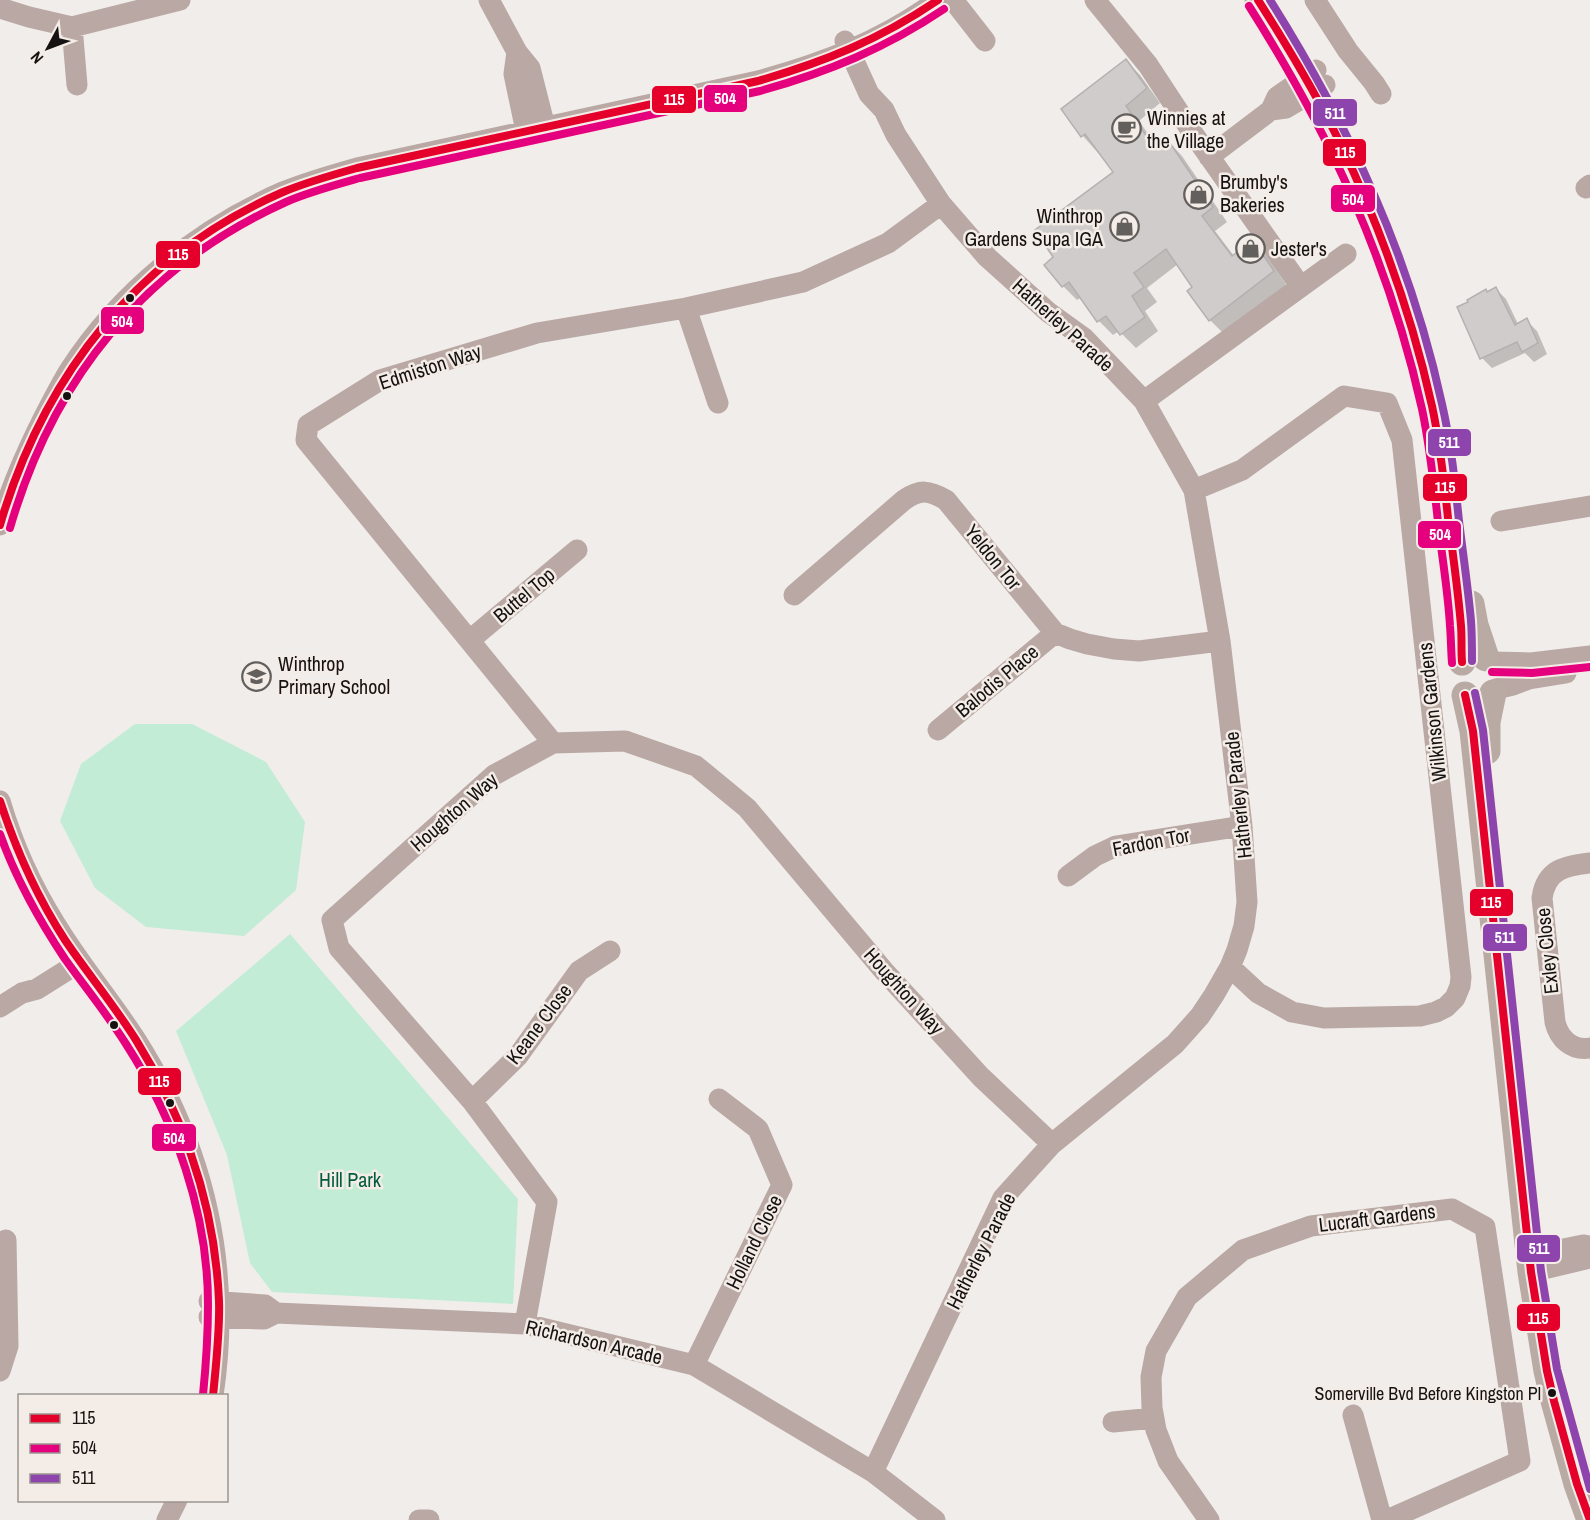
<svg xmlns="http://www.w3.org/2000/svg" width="1590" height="1520" font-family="'Archivo Narrow',sans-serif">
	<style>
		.green { fill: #c2ecd6 }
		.shadow { fill: #0003 }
		.building { fill: #d0cccb; stroke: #b3b0af; stroke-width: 1.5 }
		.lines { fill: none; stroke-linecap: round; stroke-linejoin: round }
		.minor { stroke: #b9a8a3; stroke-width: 21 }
		.major { stroke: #b9aaa4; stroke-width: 27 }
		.bus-1-casing { stroke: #f4ece7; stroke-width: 12 }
		.bus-2-casing { stroke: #f4ece7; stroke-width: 12 }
		.bus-3-casing { stroke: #f4ece7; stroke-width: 12 }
		.bus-1 { stroke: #e4002b; stroke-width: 8 }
		.bus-2 { stroke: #e5007d; stroke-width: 8 }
		.bus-3 { stroke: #8e44ad; stroke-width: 8 }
		.bus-dot { fill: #151211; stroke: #f4ece7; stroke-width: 2 }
		.labels { text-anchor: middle; stroke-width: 5; stroke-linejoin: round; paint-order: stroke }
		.bus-label { font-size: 18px; fill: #151211; stroke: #f4ece7; text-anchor: end }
		.poi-label { font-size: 20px; fill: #151211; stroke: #f4ece7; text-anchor: start }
		.street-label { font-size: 20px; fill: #151211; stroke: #f4ece7 }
		.park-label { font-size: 20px; fill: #025d3f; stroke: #f4ece7 }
		.line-badge { stroke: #f4ece7; stroke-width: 2 }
		.badge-label { font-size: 16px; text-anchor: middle; font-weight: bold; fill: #fff }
	</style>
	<rect width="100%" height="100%" fill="#f1edea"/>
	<path class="green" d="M135,724h57l74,38 39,60 -9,68 -52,46 -98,-9 -51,-39 -35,-67 21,-57z
		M290,934l228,265 -5,105 -241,-12 -22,-29 -23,-108 -51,-124z"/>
	<path class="shadow" d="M1126,61l14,14 20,28 -21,18 19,27 10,-7 14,15 45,66 -12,9 19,25 18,-14 15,14 20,30 -63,48 -14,-14 -16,-33 -16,-23 -31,24 10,14 -12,9 13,20 -22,17 -17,-17 -6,4 -14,-14 -17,-24 -5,3 -14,-14 -8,-29 60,-85 -32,-36z
		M1496,289l10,10 12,25 8,-4 11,11 10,23 -13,8 -9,-9 -33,15 -10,-10 4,-67 3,2z"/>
	<path class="building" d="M1126,59l21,29 -21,18 29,43 13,-9 45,67 -11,9 30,40 21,-16 21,31 -65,50 -22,-30 5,-4 -26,-38 -32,24 10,14 -12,9 13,21 -25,18 -14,-19 -9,6 -28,-40 -7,5 -18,-22 9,-8 -18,-27 78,-58 -28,-38 -4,3 -20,-28z
		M1496,287l19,38 12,-7 11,25 -16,9 -5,-10 -37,17 -23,-52 11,-5 -1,-2 19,-11 1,3z"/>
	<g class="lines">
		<path class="minor" d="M489,0l28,52 13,16 15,59
			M953,0l32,41
			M1095,0l53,65 44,67 109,155
			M1315,0l33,51 26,32 7,11
			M0,8l29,9 43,10 108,-27
			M72,27l5,58
			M845,41l24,53 15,16 12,25 45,69 46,53 61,55 36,26 60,63 50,89 26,151 22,185 5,76 -3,24 -7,24 -7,17 -16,28 -14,21 -25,28 -123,100 -49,54 -130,274
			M517,52l-3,22 12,57
			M1271,110l15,-2 39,-23
			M1209,157l62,-47 6,-13 39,-27
			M1586,188l4,-3
			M686,308l32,95
			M1144,401l202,-147
			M1194,490l48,-20 102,-74 43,7 15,37 59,537 -1,9 -5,12 -9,9 -10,5 -16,4 -96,2 -32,-6 -34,-19 -28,-26
			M1501,521l89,-15
			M0,525c9,-33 22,-63 37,-94 10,-20 20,-40 32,-60 50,-78 129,-142 214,-179 24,-10 49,-17 74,-24l401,-87c66,-18 124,-40 180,-81
			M794,595l110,-95c16,-11 25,-10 42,0l109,133 15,6 17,5 27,5 25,2 81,-10
			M470,640l107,-90
			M1492,662l39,1 59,-7
			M1496,689l17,-4 16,-6 37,-6
			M938,730l117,-97
			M553,743l-247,-303 2,-15 72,-45 157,-47 149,-25 117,-26 85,-39 53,-39
			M0,801c13,44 32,86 56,124 24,40 55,76 80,115 69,109 96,228 77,356
			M1590,863c-25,3 -44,6 -48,35l13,124c4,17 17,29 35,26
			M1068,876l27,-20 21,-10 126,-20
			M0,1007l22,-14 15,-4 43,-27
			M472,1101l46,-45 61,-85 31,-20
			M1529,1256l54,-11 7,1
			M1531,1272l59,-14
			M209,1301l56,4 11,8
			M209,1317l55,2 12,-6 249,11 169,41 179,107 62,48
			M525,1324l22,-122 -75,-101 -133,-153 -7,-28 162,-145 59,-32 72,-2 71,25 51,42 137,163 97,106 71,67
			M694,1365l88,-180 -24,-56 -39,-30
			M0,1371l8,-25 -2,-106
			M1353,1415l29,105
			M1113,1422l41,-4
			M167,1520l10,-20
			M419,1520h10
			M1209,1520l-41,-59 -12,-31 -4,-22 -1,-31 5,-26 31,-54 56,-47 68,-24 141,-17 33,18 35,234 -133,59"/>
		<path class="major" d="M1258,0c82,125 142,259 174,406 9,41 13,84 18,126 4,28 8,57 10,85 2,15 1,30 2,45
			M1471,604l4,21 11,33
			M1465,695l8,36 58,541 16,99 7,30 23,83 13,36
			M1487,751v-29l6,-29"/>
		<defs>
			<path id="bus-1" d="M1258,0c30,47 59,95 83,145 40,84 71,171 91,261 8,37 12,74 16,112 5,36 10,72 13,108 1,12 0,24 1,36
				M0,525c44,-150 138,-270 283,-333 24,-10 49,-17 74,-24l401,-87c66,-19 123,-42 180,-81
				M1465,695l8,36 58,541 16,99 7,30 23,83 13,36
				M0,801c16,49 37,96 65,139 23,34 49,65 71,100 49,79 79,167 83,261 1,31 -3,63 -6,95"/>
			<path id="bus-2" d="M1249,6c81,128 140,255 173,403 8,38 12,75 16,113 4,35 10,69 12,104 1,12 1,24 2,37
				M10,528c43,-149 134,-262 276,-326 23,-10 49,-17 74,-24l400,-87c68,-19 126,-43 184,-82
				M1492,672l40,1 58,-6
				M0,834c16,45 39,86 65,125 20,28 42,55 61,85 49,76 82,169 82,260 0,31 -2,61 -5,91"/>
			<path id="bus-3" d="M1270,0c80,127 140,257 172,404 9,39 13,78 17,117 4,33 9,66 12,100 1,13 1,27 1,40
				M1475,693l8,37 58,541 16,98 33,120"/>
		</defs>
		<use href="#bus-1" class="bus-1-casing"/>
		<use href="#bus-2" class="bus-2-casing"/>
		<use href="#bus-3" class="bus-3-casing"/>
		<use href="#bus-1" class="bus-1"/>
		<use href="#bus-2" class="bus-2"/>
		<use href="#bus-3" class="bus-3"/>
	</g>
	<defs>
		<symbol id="cafe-ring" viewBox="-11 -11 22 22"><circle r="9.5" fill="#f4ece7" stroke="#625f5d" stroke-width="1.5"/><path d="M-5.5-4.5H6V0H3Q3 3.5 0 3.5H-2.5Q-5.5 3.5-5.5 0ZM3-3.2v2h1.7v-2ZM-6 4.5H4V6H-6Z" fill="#625f5d"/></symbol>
		<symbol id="shop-ring" viewBox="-11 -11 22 22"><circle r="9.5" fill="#f4ece7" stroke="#625f5d" stroke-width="1.5"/><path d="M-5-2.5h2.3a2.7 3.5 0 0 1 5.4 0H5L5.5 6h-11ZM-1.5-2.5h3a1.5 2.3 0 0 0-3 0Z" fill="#625f5d"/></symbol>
		<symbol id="school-ring" viewBox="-11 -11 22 22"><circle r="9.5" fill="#f4ece7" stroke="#625f5d" stroke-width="1.5"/><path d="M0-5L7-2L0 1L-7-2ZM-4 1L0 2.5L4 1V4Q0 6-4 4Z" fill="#625f5d"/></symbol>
	</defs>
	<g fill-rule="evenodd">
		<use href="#cafe-ring" x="1110" y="112" width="33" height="33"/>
		<use href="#shop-ring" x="1182" y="178" width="33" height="33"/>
		<use href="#shop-ring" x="1108" y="210" width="33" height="33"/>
		<use href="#shop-ring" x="1234" y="232" width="33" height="33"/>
		<use href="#school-ring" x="240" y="660" width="33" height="33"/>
	</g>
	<g class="bus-dot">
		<circle cx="130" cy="298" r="5"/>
		<circle cx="67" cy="396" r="5"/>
		<circle cx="114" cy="1025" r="5"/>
		<circle cx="170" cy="1103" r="5"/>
		<circle cx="1552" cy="1393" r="5"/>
	</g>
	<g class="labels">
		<g class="bus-label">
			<text x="1541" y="1400">Somerville Bvd Before Kingston Pl</text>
		</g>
		<g class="poi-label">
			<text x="1147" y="125">Winnies at<tspan x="1147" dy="23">the Village</tspan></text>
			<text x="1220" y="189">Brumby's<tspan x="1220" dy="23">Bakeries</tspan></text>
			<text x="1103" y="223" text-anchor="end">Winthrop<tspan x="1103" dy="23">Gardens Supa IGA</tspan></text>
			<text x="1271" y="256">Jester's</text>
			<text x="278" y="671">Winthrop<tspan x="278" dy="23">Primary School</tspan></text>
		</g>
		<g class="street-label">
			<text transform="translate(1063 325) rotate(42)" y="7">Hatherley Parade</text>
			<text transform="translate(430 367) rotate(-18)" y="7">Edmiston Way</text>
			<text transform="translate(993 557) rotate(51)" y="7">Yeldon Tor</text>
			<text transform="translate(524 595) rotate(-40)" y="7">Buttel Top</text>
			<text transform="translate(997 681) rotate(-40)" y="7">Balodis Place</text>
			<text transform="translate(1432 712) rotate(-96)" y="7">Wilkinson Gardens</text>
			<text transform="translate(1238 795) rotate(-96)" y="7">Hatherley Parade</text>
			<text transform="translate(454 812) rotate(-41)" y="7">Houghton Way</text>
			<text transform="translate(1151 842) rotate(-11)" y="7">Fardon Tor</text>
			<text transform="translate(1547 951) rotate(-96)" y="7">Exley Close</text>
			<text transform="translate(904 991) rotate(48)" y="7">Houghton Way</text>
			<text transform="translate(539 1024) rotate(-53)" y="7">Keane Close</text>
			<text transform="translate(1377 1218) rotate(-7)" y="7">Lucraft Gardens</text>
			<text transform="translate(754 1242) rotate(-64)" y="7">Holland Close</text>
			<text transform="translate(981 1251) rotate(-63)" y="7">Hatherley Parade</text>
			<text transform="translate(594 1342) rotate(13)" y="7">Richardson Arcade</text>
		</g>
		<g class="park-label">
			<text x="350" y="1187">Hill Park</text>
		</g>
	</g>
	<g class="line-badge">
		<rect x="703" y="84" width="45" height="29" rx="6" fill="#e5007d"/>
		<rect x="651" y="85" width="46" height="29" rx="6" fill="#e4002b"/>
		<rect x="1312" y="98" width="46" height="29" rx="6" fill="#8e44ad"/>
		<rect x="1322" y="138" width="45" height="29" rx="6" fill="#e4002b"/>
		<rect x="1330" y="184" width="46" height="29" rx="6" fill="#e5007d"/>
		<rect x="155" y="240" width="46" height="29" rx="6" fill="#e4002b"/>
		<rect x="100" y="306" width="45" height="29" rx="6" fill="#e5007d"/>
		<rect x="1427" y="428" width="45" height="29" rx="6" fill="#8e44ad"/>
		<rect x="1422" y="473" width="46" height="29" rx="6" fill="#e4002b"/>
		<rect x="1417" y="520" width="45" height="29" rx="6" fill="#e5007d"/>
		<rect x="1469" y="888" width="45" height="29" rx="6" fill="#e4002b"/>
		<rect x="1482" y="923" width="46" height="29" rx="6" fill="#8e44ad"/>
		<rect x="137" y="1067" width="45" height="29" rx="6" fill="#e4002b"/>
		<rect x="151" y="1123" width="46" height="29" rx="6" fill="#e5007d"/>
		<rect x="1516" y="1234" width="45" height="29" rx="6" fill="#8e44ad"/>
		<rect x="1516" y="1303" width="45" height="29" rx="6" fill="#e4002b"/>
	</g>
	<g class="badge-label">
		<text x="725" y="104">504</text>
		<text x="674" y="105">115</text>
		<text x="1335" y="119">511</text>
		<text x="1345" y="158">115</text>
		<text x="1353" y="205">504</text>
		<text x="178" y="260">115</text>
		<text x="122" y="327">504</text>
		<text x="1449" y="448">511</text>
		<text x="1445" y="493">115</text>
		<text x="1440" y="540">504</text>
		<text x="1491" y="908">115</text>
		<text x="1505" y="943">511</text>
		<text x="159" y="1087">115</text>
		<text x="174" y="1144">504</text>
		<text x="1539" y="1254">511</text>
		<text x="1538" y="1324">115</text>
	</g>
	<rect x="18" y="1394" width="210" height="108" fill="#f4ece7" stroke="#9b9591" stroke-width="1.5"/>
	<rect x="30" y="1414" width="30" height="9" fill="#e4002b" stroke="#9b9591" stroke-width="1.5"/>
	<text x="72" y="1424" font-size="18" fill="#151211">115</text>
	<rect x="30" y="1444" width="30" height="9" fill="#e5007d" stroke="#9b9591" stroke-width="1.5"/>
	<text x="72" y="1454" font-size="18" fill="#151211">504</text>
	<rect x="30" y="1474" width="30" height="9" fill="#8e44ad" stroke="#9b9591" stroke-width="1.5"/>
	<text x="72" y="1484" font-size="18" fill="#151211">511</text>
	<g transform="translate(48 48) rotate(229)" stroke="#f4ece7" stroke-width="4.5" paint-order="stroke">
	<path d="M0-4.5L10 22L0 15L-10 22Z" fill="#151211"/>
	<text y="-9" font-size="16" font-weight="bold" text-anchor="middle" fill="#151211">N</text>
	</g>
</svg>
